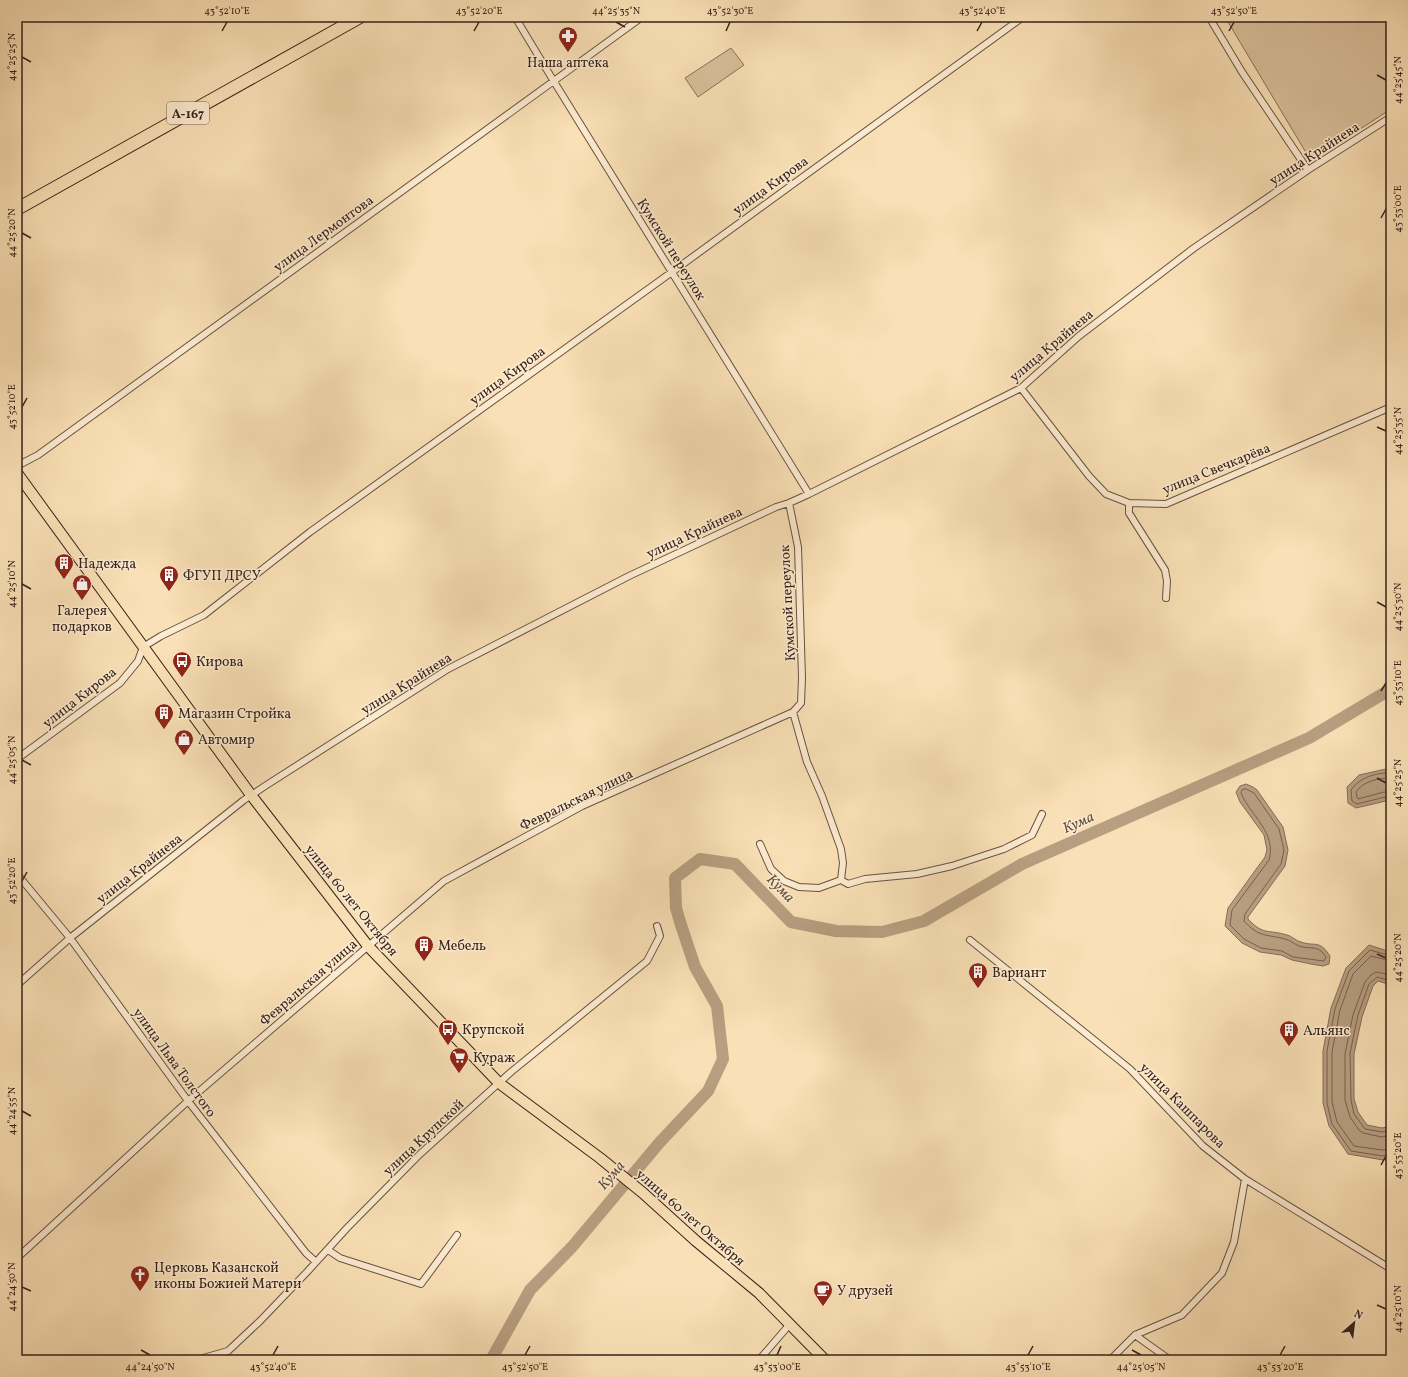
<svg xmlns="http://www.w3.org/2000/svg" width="1408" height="1377" font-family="Vollkorn,serif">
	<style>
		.green { fill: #d9c09b; stroke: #88715a }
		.water { fill: #b89f81; stroke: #846d58 }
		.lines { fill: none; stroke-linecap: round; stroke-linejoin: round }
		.shore { stroke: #78604e; stroke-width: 1 }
		.river { stroke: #b89f81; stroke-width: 12 }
		.street-casing { stroke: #685241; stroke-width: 8 }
		.primary-casing { stroke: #37221a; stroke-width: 12 }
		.highway-casing { stroke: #37221a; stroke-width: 14 }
		.street { stroke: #fcebd0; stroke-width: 6 }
		.primary { stroke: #fae0b6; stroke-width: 10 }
		.highway { stroke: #fae0b6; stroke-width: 12 }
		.ticks { fill: none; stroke: #37221a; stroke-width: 1.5 }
		.labels { text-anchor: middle; stroke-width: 3; stroke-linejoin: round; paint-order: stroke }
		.shield { fill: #fcebd0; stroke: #725e51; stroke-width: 1 }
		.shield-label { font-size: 13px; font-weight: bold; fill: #37221a }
		.poi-label { font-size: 14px; fill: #37221a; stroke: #fcebd0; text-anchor: start }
		.street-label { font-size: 14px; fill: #37221a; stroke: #fcebd0 }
		.water-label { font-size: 15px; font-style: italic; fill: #644e3e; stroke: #fcebd0 }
		.neatline { fill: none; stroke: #37221a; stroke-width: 1.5 }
		.ticks-label { font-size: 10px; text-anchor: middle; fill: #37221a }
	</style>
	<rect width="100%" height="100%" fill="#fae0b6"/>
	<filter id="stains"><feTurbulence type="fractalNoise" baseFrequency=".005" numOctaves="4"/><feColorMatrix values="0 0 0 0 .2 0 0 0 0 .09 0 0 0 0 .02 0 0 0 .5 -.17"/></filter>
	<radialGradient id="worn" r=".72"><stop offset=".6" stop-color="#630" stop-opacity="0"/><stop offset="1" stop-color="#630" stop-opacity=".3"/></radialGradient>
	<path class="green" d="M1225,17h166v92l-80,52z
		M731,48l13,17 -46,32 -13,-19z"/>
	<path class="water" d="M1386,769l5,1v32l-5,-1 -30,7 -8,-5 -1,-16 12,-12z
		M1246,784l7,3 4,3 26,37 5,23 -3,16 -37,51v2c16,17 20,10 39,16 5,1 9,6 14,7 14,5 18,-3 29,14l-1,8 -6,2 -12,-2 -19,-4 -11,-5 -21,-3 -18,-9 -17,-17 3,-18 37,-51 2,-7 -3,-15 -24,-33 -4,-10 4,-6z
		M1369,945l22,7v33l-13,-4 -5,5 -11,31 -8,37v45l4,13 9,13 15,3 9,-2v32l-8,2 -35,-6 -19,-28 -6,-23v-52l8,-43 15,-40z"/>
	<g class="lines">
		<path class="shore" d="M1391,773c-15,-1 -32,5 -40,17l1,11 5,3 28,-7 6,1
			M1391,778c-12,0 -28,3 -35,14l1,5 1,2 26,-7 7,1
			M1246,789l8,4 25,36 5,21 -3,14 -36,50 -1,7c15,17 23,13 41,18 5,1 9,5 14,7 11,4 19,-2 27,11l-2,4 -31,-4 -11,-6 -21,-3 -17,-9 -14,-14 2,-15 37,-50c8,-27 -19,-45 -28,-67l1,-3z
			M1391,956l-21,-6 -21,21 -14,38 -8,42v52l5,21 19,27 32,5 8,-2
			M1391,961l-20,-5 -18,18 -13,36 -8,42v50l5,20 17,24 28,4 9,-1
			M1391,975l-15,-3 -5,3 -6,7 -12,33 -8,39v46l5,17 9,13 4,3 19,4 9,-2
			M1391,981l-14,-4 -8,7 -11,31 -8,38 1,47 3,14 11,15 17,3 9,-2"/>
		<path class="river" d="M491,1360l39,-70 42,-43 88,-105 48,-51 15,-32 -6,-53 -22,-39 -14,-42 -5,-17 -1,-30 25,-19 35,5 56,58 45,9 46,1 42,-11 98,-57 287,-126 82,-49"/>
		<defs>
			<path id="street" d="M515,17l38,63 256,414
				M1209,17l33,55 66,98
				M1021,388l68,88 17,18 23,9 37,1 225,-97
				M17,466l21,-11 604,-438
				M1129,503v10l36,57 2,11 -1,17
				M793,712l14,50 15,34 19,53 2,14 -2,17
				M17,759l103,-76 18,-22 5,-14 18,-11 43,-21 106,-83 362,-260 351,-255
				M760,844l11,25 13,12 15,6 20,1 22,-8 7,4 17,-5 52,-5 35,-8 52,-17 28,-14 10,-21
				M17,874l53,64 118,163 118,152 10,9
				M970,940l160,129 73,77 42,33 146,90
				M17,985l53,-47 174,-138 21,-14 183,-117 181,-93 147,-69 13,-4 20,-9 212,-106 58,-52 115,-88 114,-78 83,-53
				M328,1250l12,8 81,26 36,-49
				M17,1258l171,-157 256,-220 138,-75 211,-94 8,-9 1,-25 -4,-131 -9,-44
				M1135,1335l35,25
				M196,1360l32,-9 32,-30 47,-49 40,-44 73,-74 91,-82 136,-111 13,-25 -3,-10
				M759,1360l31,-36
				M1110,1360l25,-25 47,-20 40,-42 12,-31 11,-63"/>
			<path id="primary" d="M17,473l234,322 117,151 131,137 101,75 43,35 53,48 63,52 66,67"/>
			<path id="highway" d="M17,209l343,-192"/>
		</defs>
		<use href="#street" class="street-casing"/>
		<use href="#primary" class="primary-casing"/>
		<use href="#highway" class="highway-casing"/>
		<use href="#street" class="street"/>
		<use href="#primary" class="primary"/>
		<use href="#highway" class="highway"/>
	</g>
	<path class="ticks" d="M616,22l9,5M222,31l5,-9M474,31l5,-9M726,31l4,-9M977,31l5,-9M1229,31l5,-9M22,57l9,5M1377,75l9,5M1381,218l5,-9M22,233l9,5M22,407l5,-9M1377,427l9,4M22,584l9,5M1377,602l9,5M1381,691l5,-8M22,760l9,5M1377,778l9,5M22,881l5,-9M1377,954l9,4M22,1111l9,5M1381,1165l5,-9M22,1287l9,4M1377,1305l9,4M141,1350l9,5M1132,1350l9,5M273,1355l5,-9M525,1355l5,-9M777,1355l4,-9M1028,1355l5,-9M1280,1355l5,-9"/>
	<defs>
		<symbol id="pharmacy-pin" viewBox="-11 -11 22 30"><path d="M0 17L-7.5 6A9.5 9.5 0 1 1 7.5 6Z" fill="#8f2418" stroke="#fcebd0"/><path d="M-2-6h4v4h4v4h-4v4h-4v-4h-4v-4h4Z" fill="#fff"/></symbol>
		<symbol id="building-pin" viewBox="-11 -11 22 30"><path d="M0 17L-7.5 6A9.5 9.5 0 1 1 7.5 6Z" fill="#8f2418" stroke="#fcebd0"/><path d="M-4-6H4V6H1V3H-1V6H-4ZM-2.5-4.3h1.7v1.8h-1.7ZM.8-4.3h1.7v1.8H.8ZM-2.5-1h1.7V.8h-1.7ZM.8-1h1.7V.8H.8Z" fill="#fff"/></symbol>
		<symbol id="shop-pin" viewBox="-11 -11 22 30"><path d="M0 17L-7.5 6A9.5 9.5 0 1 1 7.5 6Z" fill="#8f2418" stroke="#fcebd0"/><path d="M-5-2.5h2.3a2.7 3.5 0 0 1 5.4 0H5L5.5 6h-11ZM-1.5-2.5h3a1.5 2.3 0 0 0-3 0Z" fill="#fff"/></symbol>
		<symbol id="bus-pin" viewBox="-11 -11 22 30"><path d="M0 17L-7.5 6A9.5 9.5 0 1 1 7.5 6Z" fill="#8f2418" stroke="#fcebd0"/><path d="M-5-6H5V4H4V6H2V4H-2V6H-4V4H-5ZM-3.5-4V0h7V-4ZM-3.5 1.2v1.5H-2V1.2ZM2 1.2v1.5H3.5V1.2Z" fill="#fff"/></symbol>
		<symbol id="supermarket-pin" viewBox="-11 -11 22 30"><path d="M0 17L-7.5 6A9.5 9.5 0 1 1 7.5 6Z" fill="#8f2418" stroke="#fcebd0"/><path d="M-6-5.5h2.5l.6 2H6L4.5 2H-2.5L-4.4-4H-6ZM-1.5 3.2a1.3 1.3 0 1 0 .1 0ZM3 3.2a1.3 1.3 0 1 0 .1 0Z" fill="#fff"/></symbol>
		<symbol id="church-pin" viewBox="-11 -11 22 30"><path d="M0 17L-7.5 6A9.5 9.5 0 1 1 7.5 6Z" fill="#8f2418" stroke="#fcebd0"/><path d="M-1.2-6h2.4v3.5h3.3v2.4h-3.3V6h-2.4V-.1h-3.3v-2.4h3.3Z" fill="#fff"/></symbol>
		<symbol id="cafe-pin" viewBox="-11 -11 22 30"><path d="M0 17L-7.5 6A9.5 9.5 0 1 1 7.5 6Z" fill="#8f2418" stroke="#fcebd0"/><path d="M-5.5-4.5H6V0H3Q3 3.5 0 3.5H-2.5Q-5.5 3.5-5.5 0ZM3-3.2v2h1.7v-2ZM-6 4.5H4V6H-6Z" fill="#fff"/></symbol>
	</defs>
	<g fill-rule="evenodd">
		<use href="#pharmacy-pin" x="557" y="25" width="22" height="30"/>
		<use href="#building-pin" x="53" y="552" width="22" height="30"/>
		<use href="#building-pin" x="158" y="564" width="22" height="30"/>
		<use href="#shop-pin" x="71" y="573" width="22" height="30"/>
		<use href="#bus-pin" x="171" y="650" width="22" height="30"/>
		<use href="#building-pin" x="153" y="702" width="22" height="30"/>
		<use href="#shop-pin" x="173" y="728" width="22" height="30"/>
		<use href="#building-pin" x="413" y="934" width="22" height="30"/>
		<use href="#building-pin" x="967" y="961" width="22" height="30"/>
		<use href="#bus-pin" x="437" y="1018" width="22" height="30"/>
		<use href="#building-pin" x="1278" y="1019" width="22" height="30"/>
		<use href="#supermarket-pin" x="448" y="1046" width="22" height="30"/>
		<use href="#church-pin" x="129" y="1264" width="22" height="30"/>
		<use href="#cafe-pin" x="812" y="1279" width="22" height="30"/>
	</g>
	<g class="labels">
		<rect class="shield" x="167" y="102" width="42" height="22" rx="3"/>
		<g class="shield-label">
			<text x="188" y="118">А-167</text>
		</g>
		<g class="poi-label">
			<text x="568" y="67" text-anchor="middle">Наша аптека</text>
			<text x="78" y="568">Надежда</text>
			<text x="183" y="580">ФГУП ДРСУ</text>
			<text x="82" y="615" text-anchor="middle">Галерея<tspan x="82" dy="16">подарков</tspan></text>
			<text x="196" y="666">Кирова</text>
			<text x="178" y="718">Магазин Стройка</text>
			<text x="198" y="744">Автомир</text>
			<text x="438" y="950">Мебель</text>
			<text x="992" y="977">Вариант</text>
			<text x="462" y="1034">Крупской</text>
			<text x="1303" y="1035">Альянс</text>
			<text x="473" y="1062">Кураж</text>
			<text x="154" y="1272">Церковь Казанской<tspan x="154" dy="16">иконы Божией Матери</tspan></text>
			<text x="837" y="1295">У друзей</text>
		</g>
		<g class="street-label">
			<text transform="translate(1314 153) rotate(-33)" y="5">улица Крайнева</text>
			<text transform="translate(770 185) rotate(-36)" y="5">улица Кирова</text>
			<text transform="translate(323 233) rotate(-36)" y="5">улица Лермонтова</text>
			<text transform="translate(672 249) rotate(58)" y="5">Кумской переулок</text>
			<text transform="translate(1051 345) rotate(-40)" y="5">улица Крайнева</text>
			<text transform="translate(507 375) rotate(-36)" y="5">улица Кирова</text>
			<text transform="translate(1216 468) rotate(-22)" y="5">улица Свечкарёва</text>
			<text transform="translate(694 532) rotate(-25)" y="5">улица Крайнева</text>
			<text transform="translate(787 603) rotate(-93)" y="5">Кумской переулок</text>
			<text transform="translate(406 683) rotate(-32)" y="5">улица Крайнева</text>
			<text transform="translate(79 697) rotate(-38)" y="5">улица Кирова</text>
			<text transform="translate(576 799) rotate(-26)" y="5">Февральская улица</text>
			<text transform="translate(139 868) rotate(-38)" y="5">улица Крайнева</text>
			<text transform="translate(352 900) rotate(51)" y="5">улица 60 лет Октября</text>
			<text transform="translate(308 982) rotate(-41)" y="5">Февральская улица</text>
			<text transform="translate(175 1062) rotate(54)" y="5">улица Льва Толстого</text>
			<text transform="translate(1183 1105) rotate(45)" y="5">улица Кашпарова</text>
			<text transform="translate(423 1137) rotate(-43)" y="5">улица Крупской</text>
			<text transform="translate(691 1217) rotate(41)" y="5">улица 60 лет Октября</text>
		</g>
		<g class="water-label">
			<text transform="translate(1078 822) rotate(-24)" y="5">Кума</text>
			<text transform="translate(781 888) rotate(46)" y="5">Кума</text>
			<text transform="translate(611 1175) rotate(-50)" y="5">Кума</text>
		</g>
	</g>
	<rect width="1408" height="1377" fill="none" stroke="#fae0b6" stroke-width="44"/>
	<g transform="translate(1354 1323) rotate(28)" stroke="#fcebd0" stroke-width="3" paint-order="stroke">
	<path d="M0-3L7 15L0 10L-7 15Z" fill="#37221a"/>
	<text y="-6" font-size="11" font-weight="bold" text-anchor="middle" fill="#37221a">N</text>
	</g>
	<rect x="22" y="22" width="1364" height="1333" class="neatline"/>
	<g class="ticks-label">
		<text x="227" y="14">43°52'10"E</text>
		<text x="479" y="14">43°52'20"E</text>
		<text x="616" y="14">44°25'35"N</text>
		<text x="730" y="14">43°52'30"E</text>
		<text x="982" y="14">43°52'40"E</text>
		<text x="1234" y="14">43°52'50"E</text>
		<text transform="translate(11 57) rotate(-90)" y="4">44°25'25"N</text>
		<text transform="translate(1397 80) rotate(-90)" y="4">44°25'45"N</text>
		<text transform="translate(1397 209) rotate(-90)" y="4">43°53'00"E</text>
		<text transform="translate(11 233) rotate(-90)" y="4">44°25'20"N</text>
		<text transform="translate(11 407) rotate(-90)" y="4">43°52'10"E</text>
		<text transform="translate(1397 431) rotate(-90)" y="4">44°25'35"N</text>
		<text transform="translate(11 584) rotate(-90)" y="4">44°25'10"N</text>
		<text transform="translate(1397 607) rotate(-90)" y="4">44°25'30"N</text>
		<text transform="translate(1397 683) rotate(-90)" y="4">43°53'10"E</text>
		<text transform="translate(11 760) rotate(-90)" y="4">44°25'05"N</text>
		<text transform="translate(1397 783) rotate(-90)" y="4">44°25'25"N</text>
		<text transform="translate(11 881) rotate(-90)" y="4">43°52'20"E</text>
		<text transform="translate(1397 958) rotate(-90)" y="4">44°25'20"N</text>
		<text transform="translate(11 1111) rotate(-90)" y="4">44°24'55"N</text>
		<text transform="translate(1397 1156) rotate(-90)" y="4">43°53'20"E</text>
		<text transform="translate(11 1287) rotate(-90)" y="4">44°24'50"N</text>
		<text transform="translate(1397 1309) rotate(-90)" y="4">44°25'10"N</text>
		<text x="150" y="1370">44°24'50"N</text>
		<text x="273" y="1370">43°52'40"E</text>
		<text x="525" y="1370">43°52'50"E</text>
		<text x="777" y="1370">43°53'00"E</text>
		<text x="1028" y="1370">43°53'10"E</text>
		<text x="1141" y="1370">44°25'05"N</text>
		<text x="1280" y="1370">43°53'20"E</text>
	</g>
	<rect width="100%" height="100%" filter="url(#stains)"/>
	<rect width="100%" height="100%" fill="url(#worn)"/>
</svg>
